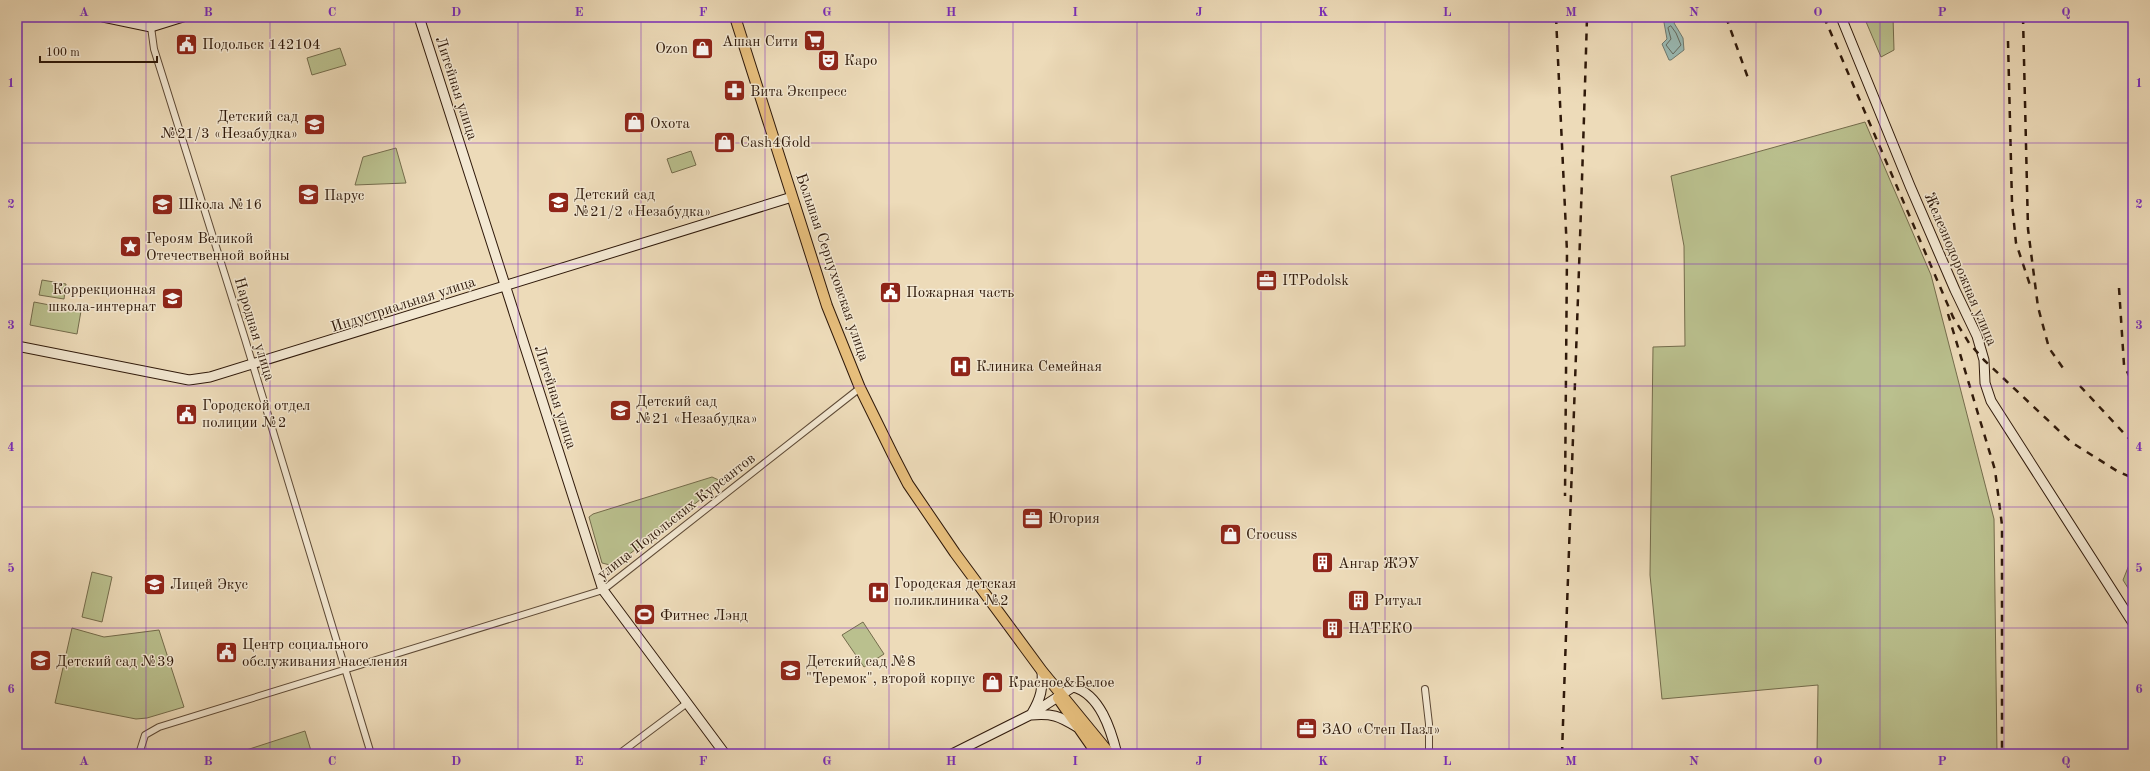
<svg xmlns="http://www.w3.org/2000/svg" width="2150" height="771" font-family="'Old Standard TT',serif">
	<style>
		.green { fill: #bac08e; stroke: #746c4c }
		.water { fill: #9abab4; stroke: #6f7a70 }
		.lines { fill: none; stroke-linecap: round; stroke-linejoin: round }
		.shore { stroke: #646a5f; stroke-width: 1 }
		.street-casing { stroke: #5e4a36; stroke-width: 8 }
		.secondary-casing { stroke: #2f190a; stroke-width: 11 }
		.primary-casing { stroke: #2f190a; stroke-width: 12 }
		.street { stroke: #f3e8d2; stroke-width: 6 }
		.secondary { stroke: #f3e8d2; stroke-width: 9 }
		.primary { stroke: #e6be7c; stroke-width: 10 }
		.rail { stroke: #2f190a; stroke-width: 2.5; stroke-dasharray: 7 7; stroke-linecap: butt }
		.grid { fill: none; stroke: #7b2cbf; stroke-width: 1; stroke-opacity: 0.55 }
		.labels { text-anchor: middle; stroke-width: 3; stroke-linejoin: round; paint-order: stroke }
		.poi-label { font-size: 15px; fill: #2f190a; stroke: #f3e8d2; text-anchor: start }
		.street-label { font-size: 15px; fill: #2f190a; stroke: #f3e8d2 }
		.neatline { fill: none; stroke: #7b2cbf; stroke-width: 1.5 }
		.grid-label { font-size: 13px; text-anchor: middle; font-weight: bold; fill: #7b2cbf }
	</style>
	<rect width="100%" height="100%" fill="#eddbb9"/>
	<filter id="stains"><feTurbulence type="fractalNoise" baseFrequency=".005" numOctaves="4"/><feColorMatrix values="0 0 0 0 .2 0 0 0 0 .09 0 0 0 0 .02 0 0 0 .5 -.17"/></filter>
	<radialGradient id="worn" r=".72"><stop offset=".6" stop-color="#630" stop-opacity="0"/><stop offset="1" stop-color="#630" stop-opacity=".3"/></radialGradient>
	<path class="green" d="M1864,17h29l1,33 -13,7z
		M340,48l6,17 -34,10 -5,-17z
		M1865,122l66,153 63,244 3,235h-180l1,-69 -156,14 -12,-124 3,-228 32,-1 -1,-100 -13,-70z
		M396,148l10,35 -51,2 8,-28z
		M691,151l5,14 -24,8 -5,-14z
		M42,280l24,4 -2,15 -25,-4z
		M34,302l47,9 -4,23 -47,-9z
		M712,477l9,4 -7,8 -100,77 -12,-3 -13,-46 4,-3z
		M2133,555v41l-10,-16z
		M92,572l20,5 -10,45 -20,-5z
		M863,622l21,32 -20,13 -22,-32z
		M72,628l32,9 55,-7 25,77 -37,11 -11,1 -81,-16z
		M305,731l7,23h-78z"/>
	<path class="water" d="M1663,17h15l-4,6 9,15 1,12 -13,10h-2l-7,-16 5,-5z"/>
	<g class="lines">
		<path class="shore" d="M1671,26l5,7 5,12 -8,9 -7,-9 5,-6 -3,-11z"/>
		<defs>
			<path id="street" d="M151,27l3,22 91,290 126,415
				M1425,689l4,35v30
				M139,754l6,-19 14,-8 444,-137 257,-202
				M619,754l68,-51"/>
			<path id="secondary" d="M103,17l48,10 32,-10
				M419,17l184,573 122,164
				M1841,17l69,169 45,104 22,46 7,24 1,23 6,18 142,222
				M17,346l172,34 21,-3 582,-180
				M1032,713c9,-15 11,-25 10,-42
				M1031,715c21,-2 28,1 46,12
				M952,754l78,-39 43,-28c27,7 38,43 44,67"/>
			<path id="primary" d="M735,17l92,289 33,82 33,67 15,29 47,69 87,118 68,83
				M1058,698l39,56"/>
		</defs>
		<use href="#street" class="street-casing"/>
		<use href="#secondary" class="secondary-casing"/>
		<use href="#primary" class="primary-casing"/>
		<use href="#street" class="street"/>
		<use href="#secondary" class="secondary"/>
		<use href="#primary" class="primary"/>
		<path class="rail" d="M1556,17l11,235 -2,244
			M1726,17l22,61
			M1824,17l129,300 16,26 15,17 87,82 46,29 16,7
			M2023,17l5,212 10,78 11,41 16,23
			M2008,41l4,162 4,40 15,45
			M2119,288l5,77 9,19
			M1948,314l47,156 7,55v229
			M2080,386l53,57
			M1562,754c8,-246 18,-491 25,-737"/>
	</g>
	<path class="grid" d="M146,17v737M270,17v737M394,17v737M518,17v737M641,17v737M765,17v737M889,17v737M1013,17v737M1137,17v737M1261,17v737M1385,17v737M1509,17v737M1632,17v737M1756,17v737M1880,17v737M2004,17v737M17,143h2116M17,264h2116M17,386h2116M17,507h2116M17,628h2116"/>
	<defs>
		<symbol id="supermarket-square" viewBox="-11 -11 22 22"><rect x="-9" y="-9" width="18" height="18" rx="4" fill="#8f2418" stroke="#f3e8d2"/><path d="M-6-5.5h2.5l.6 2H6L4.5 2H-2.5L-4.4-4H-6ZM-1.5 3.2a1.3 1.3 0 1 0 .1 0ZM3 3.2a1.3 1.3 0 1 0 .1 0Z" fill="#fff"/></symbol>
		<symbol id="civic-square" viewBox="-11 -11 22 22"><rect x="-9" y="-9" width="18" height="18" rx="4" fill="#8f2418" stroke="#f3e8d2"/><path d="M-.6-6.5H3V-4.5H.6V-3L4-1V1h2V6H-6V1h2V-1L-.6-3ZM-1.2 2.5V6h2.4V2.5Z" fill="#fff"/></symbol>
		<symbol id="shop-square" viewBox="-11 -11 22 22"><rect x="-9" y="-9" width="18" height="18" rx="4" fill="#8f2418" stroke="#f3e8d2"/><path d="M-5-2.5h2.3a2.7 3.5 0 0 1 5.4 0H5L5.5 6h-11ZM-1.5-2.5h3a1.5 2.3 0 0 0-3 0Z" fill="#fff"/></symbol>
		<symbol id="theatre-square" viewBox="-11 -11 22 22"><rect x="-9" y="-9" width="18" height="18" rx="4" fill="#8f2418" stroke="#f3e8d2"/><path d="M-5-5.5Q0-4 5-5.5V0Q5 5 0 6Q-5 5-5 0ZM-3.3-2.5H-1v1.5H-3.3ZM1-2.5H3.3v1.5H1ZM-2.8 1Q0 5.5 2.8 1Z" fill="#fff"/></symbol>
		<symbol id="pharmacy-square" viewBox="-11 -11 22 22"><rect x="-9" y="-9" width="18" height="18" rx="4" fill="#8f2418" stroke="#f3e8d2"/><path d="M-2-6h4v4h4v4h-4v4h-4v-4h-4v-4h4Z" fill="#fff"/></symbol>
		<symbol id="school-square" viewBox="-11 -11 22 22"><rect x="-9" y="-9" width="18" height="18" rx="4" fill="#8f2418" stroke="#f3e8d2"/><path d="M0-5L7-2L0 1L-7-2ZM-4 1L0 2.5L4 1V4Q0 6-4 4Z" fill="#fff"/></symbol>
		<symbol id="university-square" viewBox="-11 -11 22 22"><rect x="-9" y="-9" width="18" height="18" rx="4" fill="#8f2418" stroke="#f3e8d2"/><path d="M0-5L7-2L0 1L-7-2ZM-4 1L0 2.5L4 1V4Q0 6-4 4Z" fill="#fff"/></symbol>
		<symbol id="sight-square" viewBox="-11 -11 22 22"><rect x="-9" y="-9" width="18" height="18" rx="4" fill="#8f2418" stroke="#f3e8d2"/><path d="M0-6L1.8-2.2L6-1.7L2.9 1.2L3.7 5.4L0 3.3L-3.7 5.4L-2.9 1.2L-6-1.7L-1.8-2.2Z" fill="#fff"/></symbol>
		<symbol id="office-square" viewBox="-11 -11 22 22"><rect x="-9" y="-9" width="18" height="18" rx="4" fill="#8f2418" stroke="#f3e8d2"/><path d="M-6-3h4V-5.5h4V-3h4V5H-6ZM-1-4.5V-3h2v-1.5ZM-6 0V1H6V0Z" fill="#fff"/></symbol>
		<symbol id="hospital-square" viewBox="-11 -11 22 22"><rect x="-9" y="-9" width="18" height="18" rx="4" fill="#8f2418" stroke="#f3e8d2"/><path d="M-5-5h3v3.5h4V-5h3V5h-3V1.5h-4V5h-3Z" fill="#fff"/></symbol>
		<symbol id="building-square" viewBox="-11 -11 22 22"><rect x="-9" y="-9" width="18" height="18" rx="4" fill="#8f2418" stroke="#f3e8d2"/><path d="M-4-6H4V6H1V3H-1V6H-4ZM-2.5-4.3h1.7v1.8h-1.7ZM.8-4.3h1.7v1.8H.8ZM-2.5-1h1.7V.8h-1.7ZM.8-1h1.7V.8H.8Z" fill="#fff"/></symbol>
		<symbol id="stadium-square" viewBox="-11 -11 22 22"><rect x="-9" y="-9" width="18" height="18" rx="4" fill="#8f2418" stroke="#f3e8d2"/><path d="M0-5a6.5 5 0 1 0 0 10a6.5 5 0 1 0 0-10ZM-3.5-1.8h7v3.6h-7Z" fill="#fff"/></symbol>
	</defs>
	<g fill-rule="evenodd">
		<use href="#supermarket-square" x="802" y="28" width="25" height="25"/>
		<use href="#civic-square" x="174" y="32" width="25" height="25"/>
		<use href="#shop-square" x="690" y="36" width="25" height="25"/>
		<use href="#theatre-square" x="816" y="48" width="25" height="25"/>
		<use href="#pharmacy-square" x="722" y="78" width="25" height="25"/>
		<use href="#shop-square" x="622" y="110" width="25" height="25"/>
		<use href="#school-square" x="302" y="112" width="25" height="25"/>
		<use href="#shop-square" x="712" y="130" width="25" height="25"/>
		<use href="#university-square" x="296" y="182" width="25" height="25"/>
		<use href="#school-square" x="546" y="190" width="25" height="25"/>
		<use href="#school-square" x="150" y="192" width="25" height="25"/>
		<use href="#sight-square" x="118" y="234" width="25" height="25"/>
		<use href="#office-square" x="1254" y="268" width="25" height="25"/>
		<use href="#civic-square" x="878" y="280" width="25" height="25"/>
		<use href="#school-square" x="160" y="286" width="25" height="25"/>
		<use href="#hospital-square" x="948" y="354" width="25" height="25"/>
		<use href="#school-square" x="608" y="398" width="25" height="25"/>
		<use href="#civic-square" x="174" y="402" width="25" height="25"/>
		<use href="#office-square" x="1020" y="506" width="25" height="25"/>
		<use href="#shop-square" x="1218" y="522" width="25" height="25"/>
		<use href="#building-square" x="1310" y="550" width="25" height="25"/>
		<use href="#school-square" x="142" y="572" width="25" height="25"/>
		<use href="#hospital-square" x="866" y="580" width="25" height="25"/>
		<use href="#building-square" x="1346" y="588" width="25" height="25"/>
		<use href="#stadium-square" x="632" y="602" width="25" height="25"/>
		<use href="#building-square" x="1320" y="616" width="25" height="25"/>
		<use href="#civic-square" x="214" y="640" width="25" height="25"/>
		<use href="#school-square" x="28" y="648" width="25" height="25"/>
		<use href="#school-square" x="778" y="658" width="25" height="25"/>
		<use href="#shop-square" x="980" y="670" width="25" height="25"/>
		<use href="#office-square" x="1294" y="716" width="25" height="25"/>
	</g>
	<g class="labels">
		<g class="poi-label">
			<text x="798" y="46" text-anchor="end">Ашан Сити</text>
			<text x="202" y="49">Подольск 142104</text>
			<text x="688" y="53" text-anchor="end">Ozon</text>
			<text x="844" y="65">Каро</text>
			<text x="750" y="96">Вита Экспресс</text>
			<text x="298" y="121" text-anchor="end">Детский сад<tspan x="298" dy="17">№21/3 «Незабудка»</tspan></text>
			<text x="650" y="128">Охота</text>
			<text x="740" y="147">Cash4Gold</text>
			<text x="574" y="199">Детский сад<tspan x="574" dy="17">№21/2 «Незабудка»</tspan></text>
			<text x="324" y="200">Парус</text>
			<text x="178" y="209">Школа №16</text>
			<text x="146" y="243">Героям Великой<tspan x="146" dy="17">Отечественной войны</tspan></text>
			<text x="1282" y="285">ITPodolsk</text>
			<text x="156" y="294" text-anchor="end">Коррекционная<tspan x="156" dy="17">школа-интернат</tspan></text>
			<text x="906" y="297">Пожарная часть</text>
			<text x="976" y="371">Клиника Семейная</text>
			<text x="636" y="406">Детский сад<tspan x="636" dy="17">№21 «Незабудка»</tspan></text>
			<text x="202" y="410">Городской отдел<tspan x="202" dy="17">полиции №2</tspan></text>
			<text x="1048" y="523">Югория</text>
			<text x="1246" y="539">Crocuss</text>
			<text x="1338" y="568">Ангар ЖЭУ</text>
			<text x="894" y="588">Городская детская<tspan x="894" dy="17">поликлиника №2</tspan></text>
			<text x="170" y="589">Лицей Экус</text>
			<text x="1374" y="605">Ритуал</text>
			<text x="660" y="620">Фитнес Лэнд</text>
			<text x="1348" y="633">НАТЕКО</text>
			<text x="242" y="649">Центр социального<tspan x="242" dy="17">обслуживания населения</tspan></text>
			<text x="56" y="666">Детский сад №39</text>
			<text x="806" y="666">Детский сад №8<tspan x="806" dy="17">"Теремок", второй корпус</tspan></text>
			<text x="1008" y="687">Красное&amp;Белое</text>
			<text x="1322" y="734">ЗАО «Степ Пазл»</text>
		</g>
		<g class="street-label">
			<text transform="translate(457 88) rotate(72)" y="5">Литейная улица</text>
			<text transform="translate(833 267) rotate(71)" y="5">Большая Серпуховская улица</text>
			<text transform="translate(1961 269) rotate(67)" y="5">Железнодорожная улица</text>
			<text transform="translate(403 304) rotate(-18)" y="5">Индустриальная улица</text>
			<text transform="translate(255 329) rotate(73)" y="5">Народная улица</text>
			<text transform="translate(556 397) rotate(72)" y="5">Литейная улица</text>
			<text transform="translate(676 516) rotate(-38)" y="5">улица Подольских Курсантов</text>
		</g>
	</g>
	<rect width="2150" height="771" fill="none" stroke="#eddbb9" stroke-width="44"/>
	<path d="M40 56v6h117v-6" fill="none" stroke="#2f190a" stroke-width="2"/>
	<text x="46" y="56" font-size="12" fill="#2f190a" stroke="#f3e8d2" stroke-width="3" paint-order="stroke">100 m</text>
	<rect x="22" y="22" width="2106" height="727" class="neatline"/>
	<g class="grid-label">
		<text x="84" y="16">A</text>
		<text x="208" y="16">B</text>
		<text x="332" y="16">C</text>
		<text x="456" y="16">D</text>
		<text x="579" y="16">E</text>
		<text x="703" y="16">F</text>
		<text x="827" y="16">G</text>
		<text x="951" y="16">H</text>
		<text x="1075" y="16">I</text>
		<text x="1199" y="16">J</text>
		<text x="1323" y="16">K</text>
		<text x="1447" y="16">L</text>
		<text x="1571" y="16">M</text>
		<text x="1694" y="16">N</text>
		<text x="1818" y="16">O</text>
		<text x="1942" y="16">P</text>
		<text x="2066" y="16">Q</text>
		<text x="11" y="87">1</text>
		<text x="2139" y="87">1</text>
		<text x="11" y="208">2</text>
		<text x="2139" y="208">2</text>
		<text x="11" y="329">3</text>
		<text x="2139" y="329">3</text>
		<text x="11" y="451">4</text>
		<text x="2139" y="451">4</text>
		<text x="11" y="572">5</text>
		<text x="2139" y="572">5</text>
		<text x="11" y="693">6</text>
		<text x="2139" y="693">6</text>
		<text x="84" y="765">A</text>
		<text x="208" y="765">B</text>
		<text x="332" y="765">C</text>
		<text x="456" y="765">D</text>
		<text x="579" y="765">E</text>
		<text x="703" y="765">F</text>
		<text x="827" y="765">G</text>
		<text x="951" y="765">H</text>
		<text x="1075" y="765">I</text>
		<text x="1199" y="765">J</text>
		<text x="1323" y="765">K</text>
		<text x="1447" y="765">L</text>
		<text x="1571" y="765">M</text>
		<text x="1694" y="765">N</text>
		<text x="1818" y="765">O</text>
		<text x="1942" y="765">P</text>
		<text x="2066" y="765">Q</text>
	</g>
	<rect width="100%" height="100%" filter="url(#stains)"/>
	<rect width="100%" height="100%" fill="url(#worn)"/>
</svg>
